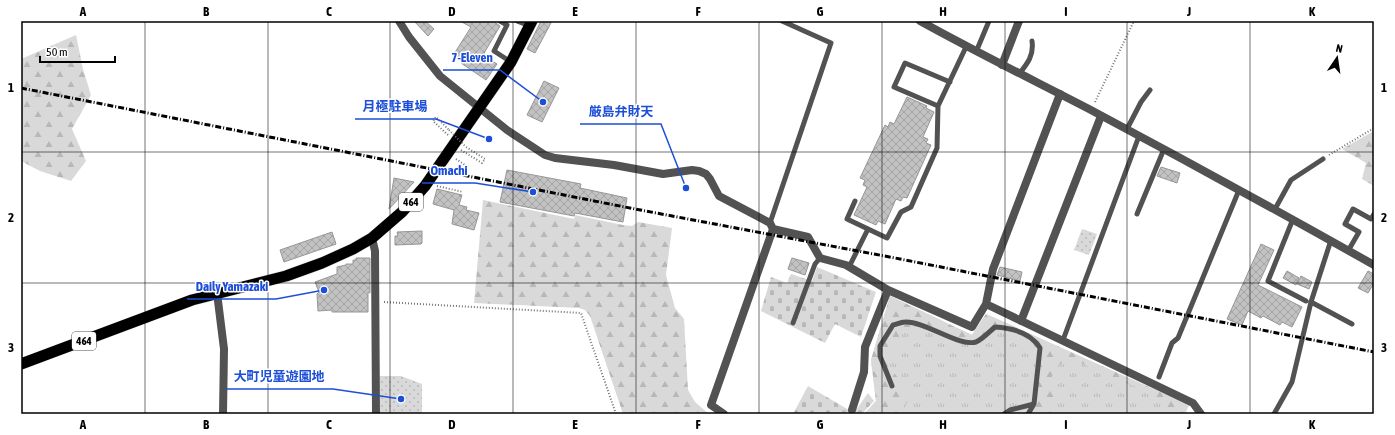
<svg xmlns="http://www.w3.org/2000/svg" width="1395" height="435" font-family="'Asap Condensed','Noto Sans JP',sans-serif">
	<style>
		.grass { fill: url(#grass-tufts) }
		.forest { fill: url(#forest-firs) }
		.cemetery { fill: url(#cemetery-stones) }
		.park { fill: url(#park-dots) }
		.building { fill: url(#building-cross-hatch); stroke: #969696 }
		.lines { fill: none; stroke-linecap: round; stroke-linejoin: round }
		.trunk-casing { stroke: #dbdbdb; stroke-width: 12 }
		.path { stroke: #747474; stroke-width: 2; stroke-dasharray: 1 2; stroke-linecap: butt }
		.service { stroke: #525252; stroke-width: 5 }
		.minor { stroke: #525252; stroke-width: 8 }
		.tertiary { stroke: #525252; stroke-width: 8 }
		.trunk { stroke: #000; stroke-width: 11 }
		.rail { stroke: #000; stroke-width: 3; stroke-dasharray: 6 2 1 2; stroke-linecap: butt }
		.path-bridge { stroke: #747474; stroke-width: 2; stroke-dasharray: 1 2; stroke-linecap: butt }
		.grid { fill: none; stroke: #000; stroke-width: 1; stroke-opacity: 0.55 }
		.labels { text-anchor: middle; stroke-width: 3; stroke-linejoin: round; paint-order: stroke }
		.shield { fill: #fff; stroke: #4c4c4c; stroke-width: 1 }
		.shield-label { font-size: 11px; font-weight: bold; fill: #000 }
		.leader { fill: none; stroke: #1d4ed8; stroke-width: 1.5 }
		.callout-dot { fill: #1d4ed8; stroke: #fff; stroke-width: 1.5 }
		.callout-label { font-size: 13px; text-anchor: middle; font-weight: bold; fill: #1d4ed8; stroke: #fff; stroke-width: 3; stroke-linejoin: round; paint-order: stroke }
		.neatline { fill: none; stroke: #000; stroke-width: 1.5 }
		.grid-label { font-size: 13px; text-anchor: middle; font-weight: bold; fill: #000 }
	</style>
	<defs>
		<pattern id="grass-tufts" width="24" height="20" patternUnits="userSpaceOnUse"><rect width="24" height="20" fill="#d9d9d9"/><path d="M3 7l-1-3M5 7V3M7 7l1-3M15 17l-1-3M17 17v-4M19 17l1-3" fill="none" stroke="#b8b8b8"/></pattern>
		<pattern id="forest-firs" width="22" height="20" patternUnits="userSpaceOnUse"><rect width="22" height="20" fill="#d9d9d9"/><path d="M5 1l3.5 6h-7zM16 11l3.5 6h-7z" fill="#b8b8b8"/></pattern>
		<pattern id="cemetery-stones" width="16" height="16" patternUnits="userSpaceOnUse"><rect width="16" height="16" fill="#d9d9d9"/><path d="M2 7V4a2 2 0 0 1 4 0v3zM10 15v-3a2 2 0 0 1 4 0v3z" fill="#b8b8b8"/></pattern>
		<pattern id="park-dots" width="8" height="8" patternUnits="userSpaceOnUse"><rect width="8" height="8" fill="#d9d9d9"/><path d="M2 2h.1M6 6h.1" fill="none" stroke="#b8b8b8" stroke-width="1.8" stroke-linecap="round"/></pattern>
		<pattern id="building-cross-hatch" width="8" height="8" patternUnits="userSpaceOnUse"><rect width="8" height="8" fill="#c2c2c2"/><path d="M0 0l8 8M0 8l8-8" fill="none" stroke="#a5a5a5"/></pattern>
	</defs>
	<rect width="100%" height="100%" fill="#fff"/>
	<path class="grass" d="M890,296l82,39 14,-21 203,91 -4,9h-321l12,-13 -5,-41z"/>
	<path class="forest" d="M76,35l7,34 8,26 -19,34 14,32 -15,20 -31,-10 -19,-10v-102z
		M1372,132l2,1v53l-12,-7 4,-16 -24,-14z
		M483,200l91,19 1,-4 48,10 9,1 6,-4 34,6 -6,47 9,33 9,11 4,71 7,12 14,12h-86l-33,-98 -5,-6 -6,-2 -105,-5z
		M890,296l82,39 14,-21 203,91 -4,9h-18v-2l-12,-15 -13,-8 -37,-14 -30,-15 -7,-1 -7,4 -6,7 -5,11v8l6,13 -3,12h-58c13,-3 24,-8 37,-12 1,-11 8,-46 4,-55 -4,-8 -12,-11 -20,-13 -7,-3 -13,-6 -20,-4 -8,4 -13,15 -23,15 -15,0 -40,-14 -54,-20 -12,1 -22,12 -23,24 -2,3 -5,3 -7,6 -5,6 7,20 10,24 2,3 3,7 4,9l6,4 2,3 -1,5c-7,5 -4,7 -6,14h-40l12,-13 -5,-41z"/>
	<path class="cemetery" d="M817,267l59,25 -15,45 -26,-13 -10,19 -64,-32 10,-34 16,6 4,-9 21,7z
		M808,386l46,27 14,-20 6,8 -12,13h-69z"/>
	<path class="park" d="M1082,229l15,5 -8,21 -15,-5z
		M379,376h22l21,8v30h-42z"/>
	<path class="building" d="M414,21h11l9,8 -6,7z
		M460,21h33l7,5 -17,29 14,9 -11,16 -25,-17 2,-3 -9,-6 17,-27z
		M541,21h11l-17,32 -8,-4z
		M544,81l15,7 -17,34 -15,-7z
		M907,97l20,9 -1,2 8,4 -11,25 5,2 -2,4 5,2 -24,53 -4,-1 -2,4 -5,-2 -11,25 -7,-3 -2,4 -22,-10 13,-28 -4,-2 2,-5 -5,-2 25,-53 3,2 2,-5 4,2z
		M1161,167l19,6 -3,10 -20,-7z
		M507,170l74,14 -1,4 47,10 -4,24 -48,-9 -1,3 -74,-14z
		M394,178l20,4 -25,27z
		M437,189l25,6 -3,10 8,2 -1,3 13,3 -5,17 -22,-6 2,-14 -21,-6z
		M422,231v12l-1,1 -26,1v-9h3l-1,-4z
		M332,232l4,12 -52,18 -4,-12z
		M1261,244l13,6 -16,35 44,22 -10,20 -10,-5 -2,3 -17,-9 -2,2 -13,-7 -6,14 -15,-6z
		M356,258h14v35l-2,-1v20h-36v-2l-14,1 -1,-17 2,-2 -4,-10 22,-8v-7l9,-2v-1h7v-4h3z
		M792,258l17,5 -4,12 -17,-6z
		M1000,267l22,5 -2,9 -23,-6z
		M1287,271l12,7 -3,7 -13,-7z
		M1368,271l6,3v9l-6,10 -10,-5z
		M1301,276l11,6 -3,7 -12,-5z"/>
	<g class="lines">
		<defs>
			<path id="trunk" d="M21,364l171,-64 94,-24 36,-13 31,-14 19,-11 30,-26 23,-26 86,-124 21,-41"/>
		</defs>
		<use href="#trunk" class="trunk-casing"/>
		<path class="path" d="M1095,102l39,-81
			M448,135l-15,-14 3,-4 13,13
			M461,150l21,13 3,-4 -19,-12
			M1329,155l45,-27
			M456,159l12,8
			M437,186l26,6
			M384,302l197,11 35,101
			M1372,414l2,-3"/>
		<path class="service" d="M500,21l7,4 -13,26 17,11
			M517,21l13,5
			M976,52l13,-31
			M1019,74c9,-11 15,-19 13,-33
			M938,106l-44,-19 11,-24 45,19
			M1127,129l14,-27 9,-12
			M855,201l-8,18 40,19 14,-26 10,-5 26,-59 1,-42 28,-59
			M1275,209l16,-29 32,-21
			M1137,214l27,-65
			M1293,219l-25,62 38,20
			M770,223l61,-180 -49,-22
			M1348,251l11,-19 -14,-8 8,-15 18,10 3,-5
			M849,267l19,-38
			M1311,302l41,22
			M793,323l22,-59 5,-6
			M1063,340l76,-204
			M1159,377l13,-34 6,-5 61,-148
			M892,386l-12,-30v-10l13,-21c4,-1 8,-3 12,-3 20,-1 54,25 71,20 7,-3 14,-11 19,-15 17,1 36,6 45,21l-6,56 -6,10
			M1004,414l6,-4 24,-6
			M1274,414l18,-32 19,-80 20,-62"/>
		<path class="minor" d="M399,21l10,16 31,39 67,54 38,25 10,3 59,7 49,9 29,-4 7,1 7,3 4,5 9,17 51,27 3,6 35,8 12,21 26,7 42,25 84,37 14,-23 207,99 8,11
			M1002,65l17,-44
			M372,238l3,13 1,163
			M986,304l7,-35 67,-175
			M1021,321l80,-205
			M852,410l12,-38 1,-25 23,-57
			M724,414l-13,-9 62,-176"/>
		<path class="tertiary" d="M920,21c56,31 113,59 169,88 96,51 191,103 285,156
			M217,293l7,56 -1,65"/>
		<use href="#trunk" class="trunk"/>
		<path class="rail" d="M21,88l614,121 260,49 479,94"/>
		<path class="path-bridge" d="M449,130l17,17"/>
	</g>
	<path class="grid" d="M145,21v393M268,21v393M390,21v393M513,21v393M636,21v393M759,21v393M882,21v393M1005,21v393M1127,21v393M1250,21v393M21,152h1353M21,283h1353"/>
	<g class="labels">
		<g class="shield">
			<rect x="399" y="193" width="24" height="18" rx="3"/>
			<rect x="72" y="332" width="24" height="18" rx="3"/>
		</g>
		<g class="shield-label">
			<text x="411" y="206">464</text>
			<text x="84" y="345">464</text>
		</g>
	</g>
	<path class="leader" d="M543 102L500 70H443M489 139L436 119H355M686 188L661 124H580M533 192L475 183H422M324 290L276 299H187M401 399L333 389H226"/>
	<g class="callout-dot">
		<circle cx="543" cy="102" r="4"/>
		<circle cx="489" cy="139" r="4"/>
		<circle cx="686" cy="188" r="4"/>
		<circle cx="533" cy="192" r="4"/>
		<circle cx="324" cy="290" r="4"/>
		<circle cx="401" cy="399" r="4"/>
	</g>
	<g class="callout-label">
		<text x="472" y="62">7-Eleven</text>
		<text x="395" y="111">月極駐車場</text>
		<text x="621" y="116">厳島弁財天</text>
		<text x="449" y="175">Omachi</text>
		<text x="232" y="291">Daily Yamazaki</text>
		<text x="279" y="381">大町児童遊園地</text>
	</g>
	<rect width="1395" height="435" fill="none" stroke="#ffffff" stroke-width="44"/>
	<g transform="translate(1337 58) rotate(13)" stroke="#ffffff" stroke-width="3" paint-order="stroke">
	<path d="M0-3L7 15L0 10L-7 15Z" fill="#000000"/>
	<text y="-6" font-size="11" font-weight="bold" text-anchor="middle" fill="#000000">N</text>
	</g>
	<path d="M40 56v6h75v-6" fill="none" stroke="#000000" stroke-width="2"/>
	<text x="46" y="56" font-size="12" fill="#000000" stroke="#ffffff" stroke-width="3" paint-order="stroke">50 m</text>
	<rect x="22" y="22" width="1351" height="391" class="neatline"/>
	<g class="grid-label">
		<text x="83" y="16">A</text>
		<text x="206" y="16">B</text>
		<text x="329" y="16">C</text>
		<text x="452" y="16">D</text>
		<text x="575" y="16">E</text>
		<text x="698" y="16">F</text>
		<text x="820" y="16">G</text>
		<text x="943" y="16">H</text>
		<text x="1066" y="16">I</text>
		<text x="1189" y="16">J</text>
		<text x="1312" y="16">K</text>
		<text x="11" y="92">1</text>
		<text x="1384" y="92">1</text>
		<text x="11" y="222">2</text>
		<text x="1384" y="222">2</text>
		<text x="11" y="352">3</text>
		<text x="1384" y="352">3</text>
		<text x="83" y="429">A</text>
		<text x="206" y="429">B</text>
		<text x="329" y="429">C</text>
		<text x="452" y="429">D</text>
		<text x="575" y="429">E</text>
		<text x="698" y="429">F</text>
		<text x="820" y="429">G</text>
		<text x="943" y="429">H</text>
		<text x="1066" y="429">I</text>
		<text x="1189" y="429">J</text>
		<text x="1312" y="429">K</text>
	</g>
</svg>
